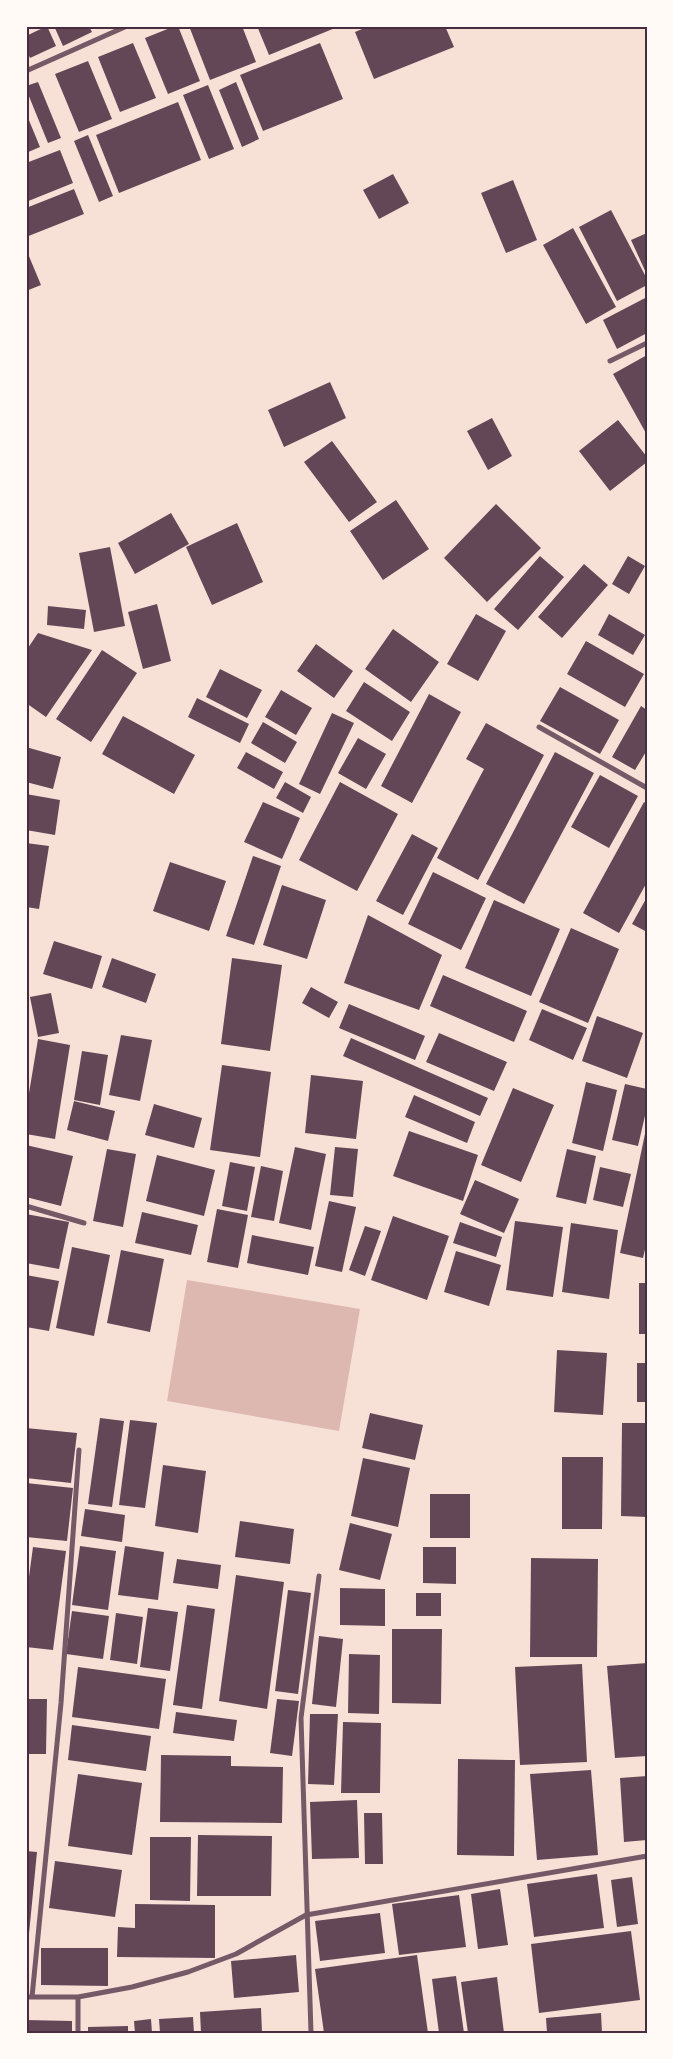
<svg xmlns="http://www.w3.org/2000/svg" width="673" height="2059" font-family="Inter,sans-serif">
	<style>
		.water { fill: #dcb8b0 }
		.building { fill: #644757 }
		.lines { fill: none; stroke-linecap: round; stroke-linejoin: round }
		.minor { stroke: #755966; stroke-width: 5 }
		.neatline { fill: none; stroke: #4a2c40; stroke-width: 2 }
	</style>
	<rect width="100%" height="100%" fill="#f7e1d7"/>
	<path class="water" d="M187,1280l173,29 -21,122 -172,-30z"/>
	<path class="building" d="M47,26l9,20 -26,12 -4,-9v-13z
		M54,26h35l3,6 -29,14z
		M175,26h3l22,55 -32,13 -23,-56z
		M189,26h53l14,36 -46,18z
		M257,26h83l-71,29z
		M369,26h76l9,21 -80,32 -19,-47z
		M133,43l23,55 -36,14 -22,-55z
		M320,43l23,56 -80,32 -23,-56z
		M88,61l24,58 -33,13 -24,-58z
		M38,82l23,56 -13,5 -22,-54v-3z
		M236,82l23,57 -17,8 -23,-57z
		M208,85l26,64 -25,10 -26,-64z
		M178,102l23,58 -82,33 -23,-58z
		M26,113l14,34 -14,6z
		M88,135l25,61 -14,6 -25,-61z
		M60,150l13,33 -47,19v-39z
		M393,174l16,29 -30,16 -16,-29z
		M513,180l24,60 -31,13 -25,-60z
		M74,189l10,25 -58,23v-29z
		M611,210l36,69v6l-30,16 -38,-74z
		M573,228l43,79 -30,17 -43,-79z
		M647,233v42l-16,-35z
		M26,249l15,36 -15,6z
		M647,297v36l-30,16 -14,-29z
		M647,355v80l-34,-61z
		M330,382l16,36 -62,29 -16,-37z
		M492,418l20,38 -24,14 -21,-39z
		M618,420l29,37v5l-37,29 -31,-40z
		M332,441l45,61 -28,20 -45,-60z
		M396,500l33,49 -46,31 -33,-49z
		M496,504l45,44 -54,54 -43,-44z
		M171,513l18,31 -54,30 -17,-31z
		M237,523l26,59 -51,23 -26,-58z
		M110,547l15,79 -31,6 -15,-79z
		M540,556l24,21 -46,53 -24,-21z
		M628,556l17,10 -16,28 -17,-10z
		M584,564l24,21 -46,53 -24,-21z
		M157,604l14,57 -28,8 -15,-57z
		M48,606l38,4 -2,19 -37,-4z
		M476,614l30,17 -28,50 -31,-17z
		M609,614l36,21 -12,20 -35,-20z
		M393,629l46,33 -28,40 -46,-33z
		M38,633l54,17 -46,67 -20,-14v-52z
		M586,641l58,33 -19,33 -58,-33z
		M316,644l37,27 -19,27 -37,-27z
		M102,650l35,23 -46,69 -35,-23z
		M220,669l42,21 -15,28 -41,-21z
		M364,682l46,30 -18,29 -46,-30z
		M560,687l59,33 -19,34 -60,-33z
		M281,690l31,18 -16,27 -31,-18z
		M429,694l32,18 -49,91 -31,-17z
		M197,698l52,26 -9,19 -52,-26z
		M641,706l6,4v40l-12,20 -23,-13z
		M332,713l22,10 -34,71 -21,-10z
		M123,716l72,39 -21,39 -72,-40z
		M263,722l34,20 -12,21 -34,-20z
		M486,723l58,32 -66,125 -41,-22 47,-89 -18,-10z
		M358,738l28,16 -20,35 -28,-16z
		M26,747l35,10 -8,32 -27,-7z
		M246,752l37,20 -9,17 -37,-21z
		M555,752l39,21 -70,131 -38,-20z
		M600,775l38,21 -29,52 -38,-21z
		M285,782l26,15 -8,16 -27,-15z
		M340,782l58,32 -41,77 -58,-31z
		M26,794l34,6 -5,35 -29,-5z
		M263,802l37,16 -18,41 -38,-17z
		M644,802l3,2v78l-28,51 -36,-20z
		M412,834l26,14 -35,67 -27,-14z
		M26,843l23,3 -10,63 -13,-2z
		M253,856l28,10 -27,79 -28,-9z
		M170,862l56,19 -17,50 -56,-20z
		M433,872l53,26 -25,52 -53,-26z
		M282,885l44,15 -19,59 -44,-14z
		M647,897v35l-15,-8z
		M494,900l66,29 -29,67 -66,-28z
		M368,915l74,40 -23,55 -75,-27z
		M571,928l48,21 -31,74 -49,-21z
		M54,941l48,15 -10,33 -49,-15z
		M112,958l44,16 -10,29 -44,-16z
		M232,958l50,7 -12,86 -49,-7z
		M443,975l84,36 -13,31 -84,-36z
		M311,987l27,15 -9,16 -27,-15z
		M51,993l8,40 -21,4 -8,-40z
		M349,1004l76,32 -10,24 -76,-32z
		M542,1009l45,19 -14,32 -44,-20z
		M597,1016l46,17 -16,45 -45,-17z
		M439,1033l68,29 -13,29 -68,-29z
		M121,1035l31,5 -12,61 -31,-6z
		M351,1038l137,60 -8,18 -137,-60z
		M38,1039l32,6 -15,94 -29,-5v-23z
		M82,1051l26,4 -8,50 -26,-5z
		M222,1065l49,7 -11,85 -50,-7z
		M311,1075l52,6 -7,58 -51,-6z
		M586,1082l31,8 -14,61 -31,-8z
		M625,1084l22,5v18l-9,39 -26,-6z
		M513,1088l41,17 -33,77 -40,-17z
		M414,1095l61,27 -8,21 -62,-26z
		M74,1101l41,10 -7,30 -41,-11z
		M154,1104l48,14 -8,30 -49,-13z
		M646,1129l1,112 -4,17 -23,-5z
		M409,1131l69,24 -15,46 -70,-25z
		M26,1145l47,11 -12,50 -35,-9z
		M295,1147l31,7 -15,76 -32,-7z
		M335,1147l23,2 -5,48 -23,-2z
		M107,1149l29,5 -13,73 -30,-6z
		M567,1149l29,7 -10,48 -30,-7z
		M157,1155l58,15 -11,46 -58,-15z
		M230,1162l25,5 -8,44 -25,-5z
		M261,1166l22,5 -9,50 -23,-4z
		M600,1167l31,7 -8,33 -30,-7z
		M475,1180l44,19 -15,34 -44,-19z
		M329,1201l27,6 -14,65 -27,-6z
		M217,1209l31,6 -10,53 -31,-6z
		M142,1212l56,13 -7,30 -56,-12z
		M26,1214l43,8 -10,47 -33,-6z
		M393,1216l56,20 -22,64 -56,-20z
		M515,1221l48,6 -10,70 -47,-7z
		M460,1222l42,15 -6,20 -43,-14z
		M571,1223l47,7 -9,69 -47,-7z
		M365,1226l16,5 -16,45 -16,-6z
		M252,1235l62,12 -6,28 -61,-12z
		M72,1247l38,8 -16,81 -38,-8z
		M121,1250l43,9 -14,73 -43,-9z
		M456,1251l45,14 -12,41 -45,-14z
		M26,1275l33,6 -10,50 -23,-4z
		M639,1283h8v51h-8z
		M557,1350l50,3 -4,62 -49,-3z
		M637,1363h10v39h-10z
		M370,1413l53,12 -8,35 -53,-12z
		M100,1418l24,3 -12,86 -24,-3z
		M130,1420l27,3 -12,85 -26,-3z
		M622,1423h25v94l-26,-1z
		M26,1428l51,5 -6,50 -45,-5z
		M562,1457h41l-1,72h-40z
		M363,1458l47,10 -12,59 -47,-11z
		M163,1465l43,6 -8,62 -43,-7z
		M26,1483l47,5 -6,53 -41,-4z
		M430,1494h40v44h-40z
		M85,1509l40,6 -3,27 -41,-6z
		M240,1521l54,8 -4,35 -55,-7z
		M350,1523l42,11 -12,46 -41,-10z
		M80,1546l36,5 -8,59 -36,-5z
		M125,1546l39,6 -6,48 -40,-5z
		M33,1547l33,4 -13,99 -27,-3v-48z
		M423,1547h33v37l-33,-1z
		M531,1558l67,1 -1,98h-67z
		M177,1559l44,6 -3,24 -45,-6z
		M236,1575l48,7 -17,127 -48,-8z
		M340,1588l45,1v37l-45,-1z
		M288,1590l23,3 -13,101 -23,-3z
		M416,1593h25v23h-25z
		M187,1605l28,4 -13,100 -29,-4z
		M148,1608l30,4 -8,59 -30,-4z
		M72,1611l37,5 -6,43 -37,-5z
		M116,1613l27,4 -6,47 -27,-4z
		M392,1629h50l-1,75 -49,-1z
		M319,1636l24,3 -7,68 -24,-3z
		M349,1654l31,1 -1,59 -31,-1z
		M647,1663v93l-32,2 -8,-92z
		M582,1664l5,98 -67,3 -5,-98z
		M78,1667l88,12 -7,50 -87,-12z
		M26,1699h21l-1,55h-20z
		M277,1699l22,2 -7,55 -22,-3z
		M176,1712l61,8 -3,21 -61,-8z
		M310,1714h28l-4,71 -26,-1z
		M343,1722l38,1 -1,70h-39z
		M72,1725l79,11 -5,35 -78,-11z
		M161,1755l70,1v10l52,1 -1,56 -122,-1z
		M458,1759l57,1 -1,96 -57,-1z
		M591,1770l7,85 -61,5 -7,-86z
		M78,1774l64,9 -10,72 -64,-9z
		M647,1776v64l-23,2 -4,-64z
		M357,1800l2,58 -47,1 -2,-57z
		M364,1813h18l1,51h-18z
		M198,1835l74,1 -1,60h-74z
		M150,1837h41l-1,64 -40,-1z
		M26,1851l11,1 -9,92h-2z
		M55,1861l67,9 -7,47 -66,-9z
		M597,1874l7,54 -70,9 -7,-53z
		M632,1877l6,47 -21,3 -6,-47z
		M500,1889l8,56 -30,4 -7,-55z
		M459,1895l7,52 -67,8 -7,-51z
		M135,1904l80,1v53l-98,-1 1,-30 17,1z
		M380,1913l5,40 -65,8 -5,-40z
		M631,1931l9,69 -101,13 -8,-69z
		M41,1948h67v38l-67,-1z
		M296,1955l3,37 -65,6 -3,-37z
		M417,1955l11,78h-104l-9,-64z
		M456,1976l8,57h-25l-7,-54z
		M497,1977l7,56h-36l-7,-51z
		M261,2008l1,25h-61l-1,-21z
		M601,2013l1,20h-55l-1,-15z
		M193,2017l1,16h-34l-1,-14z
		M151,2019l1,14h-17l-1,-12z
		M26,2020l46,1v12h-46z
		M128,2026v7h-40v-6z"/>
	<g class="lines">
		<path class="minor" d="M26,71l101,-45
			M610,361l37,-18
			M539,727l108,61
			M26,1206l58,17
			M26,1997h52l54,-10 56,-15 48,-18 70,-39 341,-59
			M32,1997l29,-294 18,-253
			M78,1997v36
			M311,2033l-10,-315 18,-142"/>
	</g>
	<rect width="673" height="2059" fill="none" stroke="#fffaf5" stroke-width="55"/>
	<rect x="28" y="28" width="618" height="2004" class="neatline"/>
</svg>
